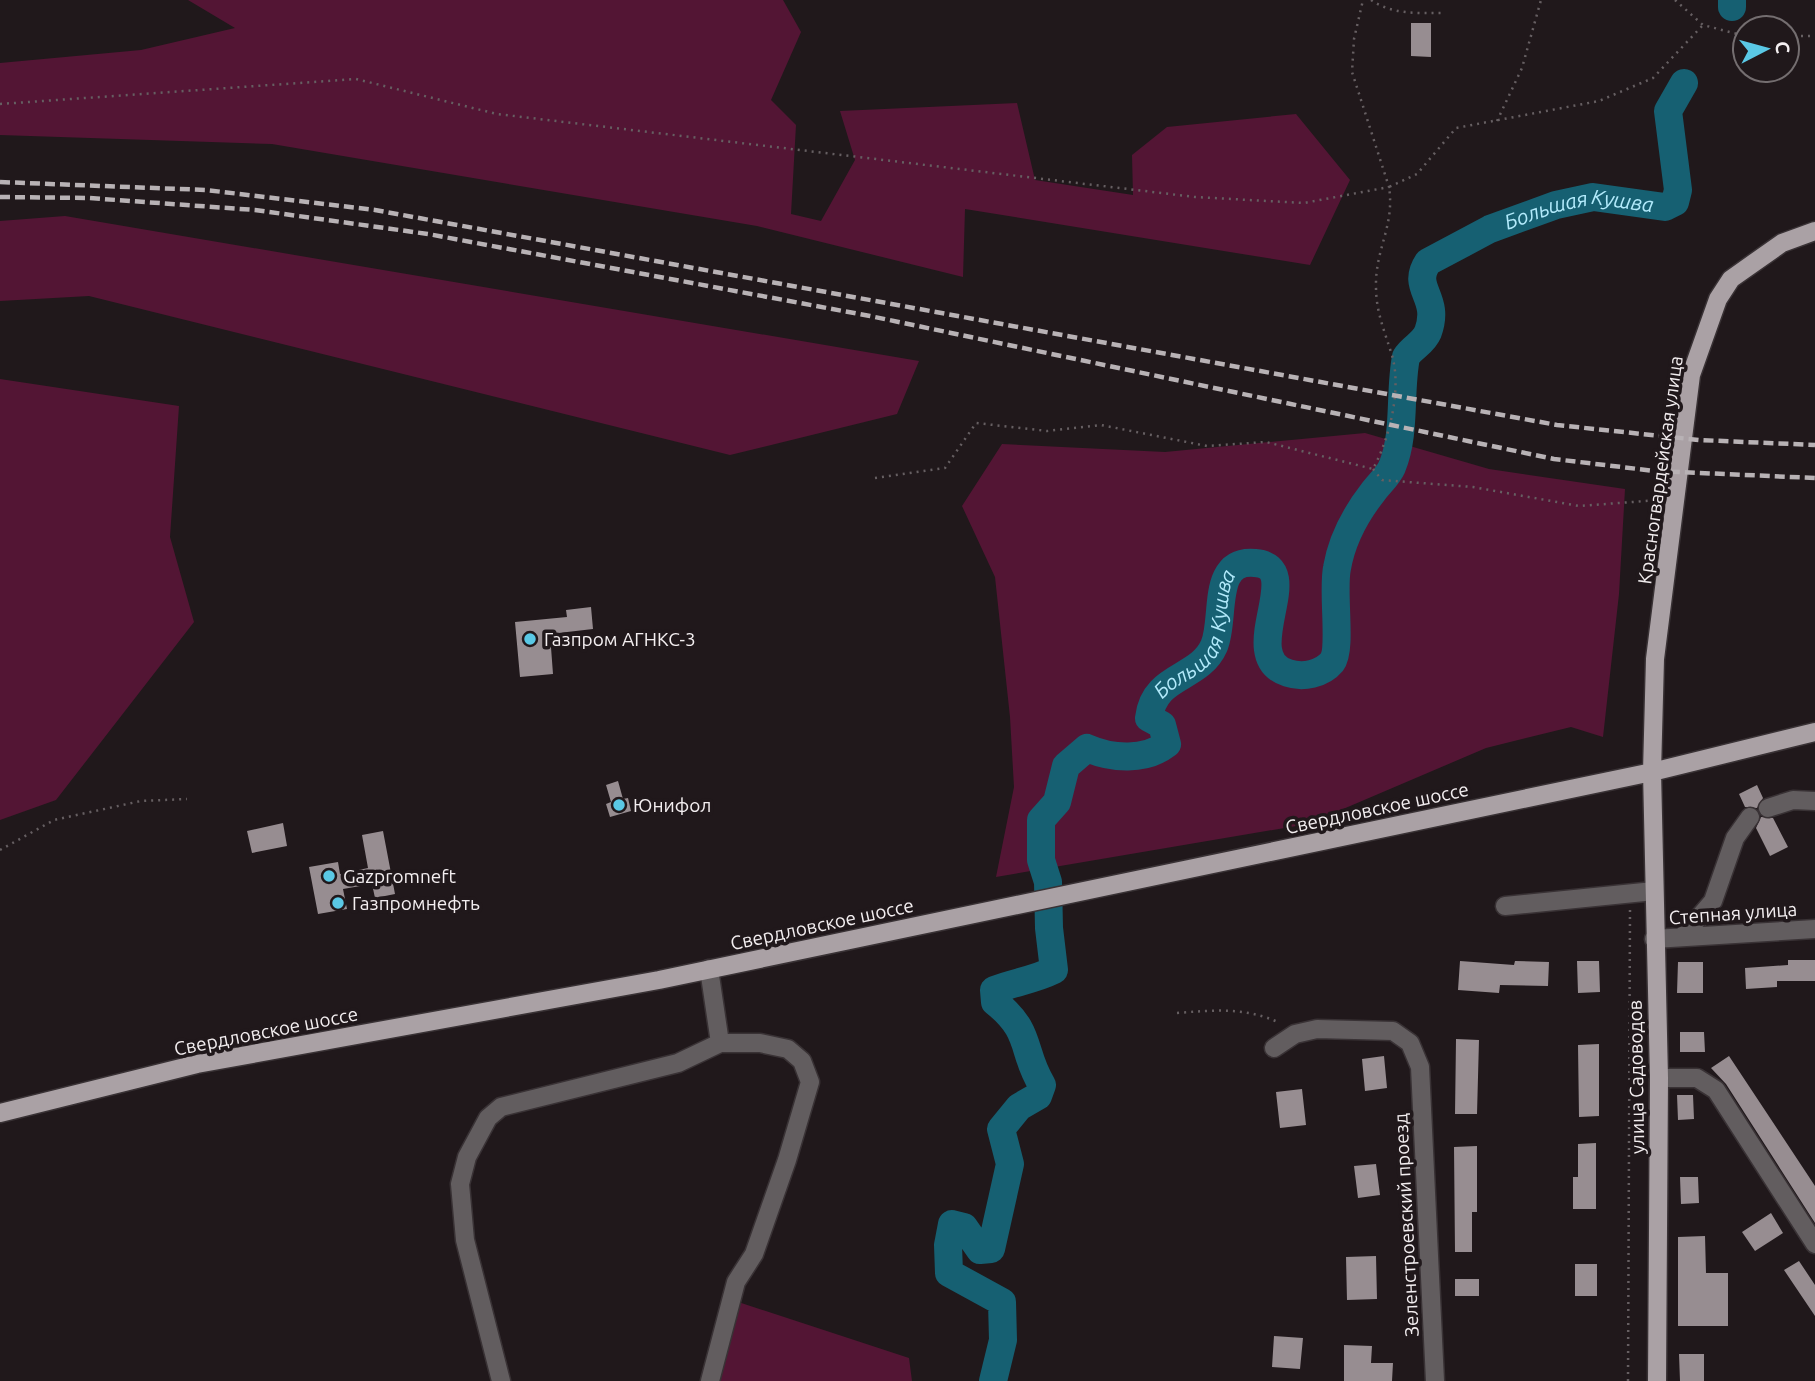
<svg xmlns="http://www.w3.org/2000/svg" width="1815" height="1381" font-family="Ubuntu,sans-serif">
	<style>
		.green { fill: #531534 }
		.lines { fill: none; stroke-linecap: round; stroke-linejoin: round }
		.river { stroke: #166072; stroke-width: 28 }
		.building { fill: #978d91 }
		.minor-casing { stroke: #393235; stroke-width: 21 }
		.major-casing { stroke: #393235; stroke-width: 21 }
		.path { stroke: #665f62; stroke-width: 2.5; stroke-dasharray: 2 5; stroke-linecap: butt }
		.minor { stroke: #625d5f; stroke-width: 18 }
		.major { stroke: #aaa1a5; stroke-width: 18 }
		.rail { stroke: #b8b2b5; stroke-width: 4.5; stroke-dasharray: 10 5; stroke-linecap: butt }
		.poi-dot { fill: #5ac8e5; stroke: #20181b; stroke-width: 2.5 }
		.labels { text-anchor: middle; stroke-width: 7; stroke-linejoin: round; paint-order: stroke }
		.street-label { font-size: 19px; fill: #f3eef0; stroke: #20181b }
		.poi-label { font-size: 19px; fill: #f3eef0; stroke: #20181b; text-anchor: start }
		.water-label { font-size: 21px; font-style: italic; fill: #b2eafb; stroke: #20181b }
	</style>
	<rect width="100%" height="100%" fill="#20181b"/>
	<path class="green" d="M188,0h595l18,32 -30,68 25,25 -5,89 30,7 34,-61 -15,-49 177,-8 18,77 98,15 -1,-40 35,-28 129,-13 54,66 -40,85 -345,-56 -2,68 -206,-51 -485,-82 -272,-9v-72l141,-13 94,-22z
		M65,216l854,145 -22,53 -167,41 -641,-159 -89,5v-80z
		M0,379l179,27 -9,131 24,85 -138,178 -56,20z
		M1365,433l124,36 136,20 -6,105 -16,143 -32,-10 -85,21 -178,76 -312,53 18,-90 -4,-70 -15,-140 -33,-71 40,-62 163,8z
		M726,1298l183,60 3,23h-211z"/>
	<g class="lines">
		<g class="river">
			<path d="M1732,7v-7"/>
			<path id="s1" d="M993,1381l10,-41 -1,-38 -53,-29 -1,-28 4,-21 12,3 16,23 11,-1 19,-85 -9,-35 18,-22 19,-11 4,-11c-21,-34 -9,-53 -47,-83l-1,-12c21,-8 40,-10 60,-20l-5,-42 -1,-46 -7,-22v-40l16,-18 9,-36 21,-18c25,11 58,13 80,-4l-5,-19 -13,-7c5,-44 50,-38 65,-72 12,-27 -4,-87 41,-83 53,4 -20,93 33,110 15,5 34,1 44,-11 10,-13 0,-71 5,-94 5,-29 18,-53 36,-76 6,-8 15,-16 19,-25 14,-34 7,-74 14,-110 6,-10 17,-13 22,-25 13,-36 -18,-43 0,-70l62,-33 66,-24 37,-8 72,10 10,-5 3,-12 -10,-79 16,-28"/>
		</g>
	</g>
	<path class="building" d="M1411,23h20v34l-20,-1z
		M591,607l2,22 -43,5 3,40 -33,3 -5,-55 52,-5 -1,-7z
		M618,781l5,18 5,-1 3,13 -21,6 -4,-13 5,-2 -5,-17z
		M1757,785l6,13 -6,10 -12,-1 -6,-13z
		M1761,817l12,1 15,29 -18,9 -14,-28z
		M283,823l4,23 -35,7 -5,-22z
		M383,831l12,63 -20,4 -3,-14 -29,5 4,20 -29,5 -9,-47 29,-5 2,12 28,-6 -6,-33z
		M1788,960h27v21h-38v6l-31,2 -1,-21 43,-3z
		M1460,961l54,4 1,-4 34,1 -1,24 -48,-1 -1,8 -41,-3z
		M1577,961h22l1,31 -22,1z
		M1678,962h25v31h-26z
		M1680,1032h24l1,20h-25z
		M1456,1039l23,1 -2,74h-22z
		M1599,1044v72l-20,1 -1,-72z
		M1384,1056l3,32 -22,3 -3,-32z
		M1729,1056l86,130v37l-89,-139 -15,-16z
		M1302,1089l4,36 -26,3 -4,-36z
		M1677,1095h16l1,24 -16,1z
		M1596,1143v66h-23v-32h5v-33z
		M1477,1146v66h-5v40h-17l-1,-105z
		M1376,1164l4,31 -22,3 -4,-32z
		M1680,1177h18l1,26 -18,1z
		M1771,1213l12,20 -28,18 -13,-19z
		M1705,1236l1,37h22v53h-50v-89z
		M1376,1256l1,43 -30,1 -1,-43z
		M1799,1261l16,24v31l-31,-46z
		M1575,1264h22v32h-22z
		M1455,1279h24v17h-24z
		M1274,1336l29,2 -3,31 -28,-2z
		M1344,1345l28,1 -1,17h22l-1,18h-48z
		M1679,1354h25v27h-24z"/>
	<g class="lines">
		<defs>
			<path id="minor" d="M1768,808l25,-8 22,1
				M1505,906l149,-15
				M1682,937l31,-36 22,-63 15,-21
				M1654,939l161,-10
				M709,969l11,74h40l28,6 14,12 8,21 -23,78 -33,94 -18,28 -26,99
				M1274,1048l21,-14 22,-5 76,2 17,12 10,24 15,314
				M1659,1078h38l19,12 99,154
				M501,1381l-36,-141 -5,-56 7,-27 21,-39 13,-11 177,-44 42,-20"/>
			<path id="major" d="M0,1113l197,-49 462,-84 993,-208 163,-40
				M1657,1381l2,-303 -7,-306 3,-113 36,-284 27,-76 13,-20 51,-36 33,-12"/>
		</defs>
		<use href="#minor" class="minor-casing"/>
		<use href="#major" class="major-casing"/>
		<path class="path" d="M1371,0c22,15 47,13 73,13
			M1675,0l28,25 42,11
			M1787,36h28
			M0,104l356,-25 141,35 698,83 109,6 85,-16 -37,-115 2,-33 9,-39
			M1497,121l25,-53 19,-68
			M1373,469l9,11 91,7 106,19 80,-6
			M875,478l70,-10 31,-45 71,8 54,-6 106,21 59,-4 107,27c16,-30 28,-76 20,-110 -7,-25 -17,-45 -17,-72 -1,-38 19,-61 13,-100l28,-13 39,-46 143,-27 54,-23 50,-53
			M0,850l54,-30 87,-19 46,-2
			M1177,1013c37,-3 69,-6 103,10
			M1628,1381l2,-471"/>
		<use href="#minor" class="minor"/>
		<use href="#major" class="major"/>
		<path class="rail" d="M0,182l206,8 169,20 1182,215 142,15 116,5
			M0,197l89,1 166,12 173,24 442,82 684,143 101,12 160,7"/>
	</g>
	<g class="poi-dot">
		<circle cx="530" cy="639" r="7"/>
		<circle cx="619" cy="805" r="7"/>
		<circle cx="329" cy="876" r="7"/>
		<circle cx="338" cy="903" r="7"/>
	</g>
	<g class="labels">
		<g class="street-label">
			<text transform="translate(1660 470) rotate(-82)" y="7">Красногвардейская улица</text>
			<text transform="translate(1377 808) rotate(-12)" y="7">Свердловское шоссе</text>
			<text transform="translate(1733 913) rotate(-4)" y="7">Степная улица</text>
			<text transform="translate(822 924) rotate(-12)" y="7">Свердловское шоссе</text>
			<text transform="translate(266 1031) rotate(-11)" y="7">Свердловское шоссе</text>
			<text transform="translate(1636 1077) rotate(-91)" y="7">улица Садоводов</text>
			<text transform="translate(1406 1225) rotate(-93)" y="7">Зеленстроевский проезд</text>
		</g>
		<g class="poi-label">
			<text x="544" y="646">Газпром АГНКС-3</text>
			<text x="633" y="812">Юнифол</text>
			<text x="343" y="883">Gazpromneft</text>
			<text x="352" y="910">Газпромнефть</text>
		</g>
		<g class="water-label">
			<text dy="7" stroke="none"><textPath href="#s1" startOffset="1934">Большая Кушва</textPath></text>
			<text dy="7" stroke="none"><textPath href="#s1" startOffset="1059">Большая Кушва</textPath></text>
		</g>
	</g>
	<g transform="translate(1766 49) rotate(84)"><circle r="33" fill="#20181b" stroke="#746e70" stroke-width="2"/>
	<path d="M0-5L12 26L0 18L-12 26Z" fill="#5ac8e5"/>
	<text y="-10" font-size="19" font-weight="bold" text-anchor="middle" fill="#f3eef0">С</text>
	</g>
</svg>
